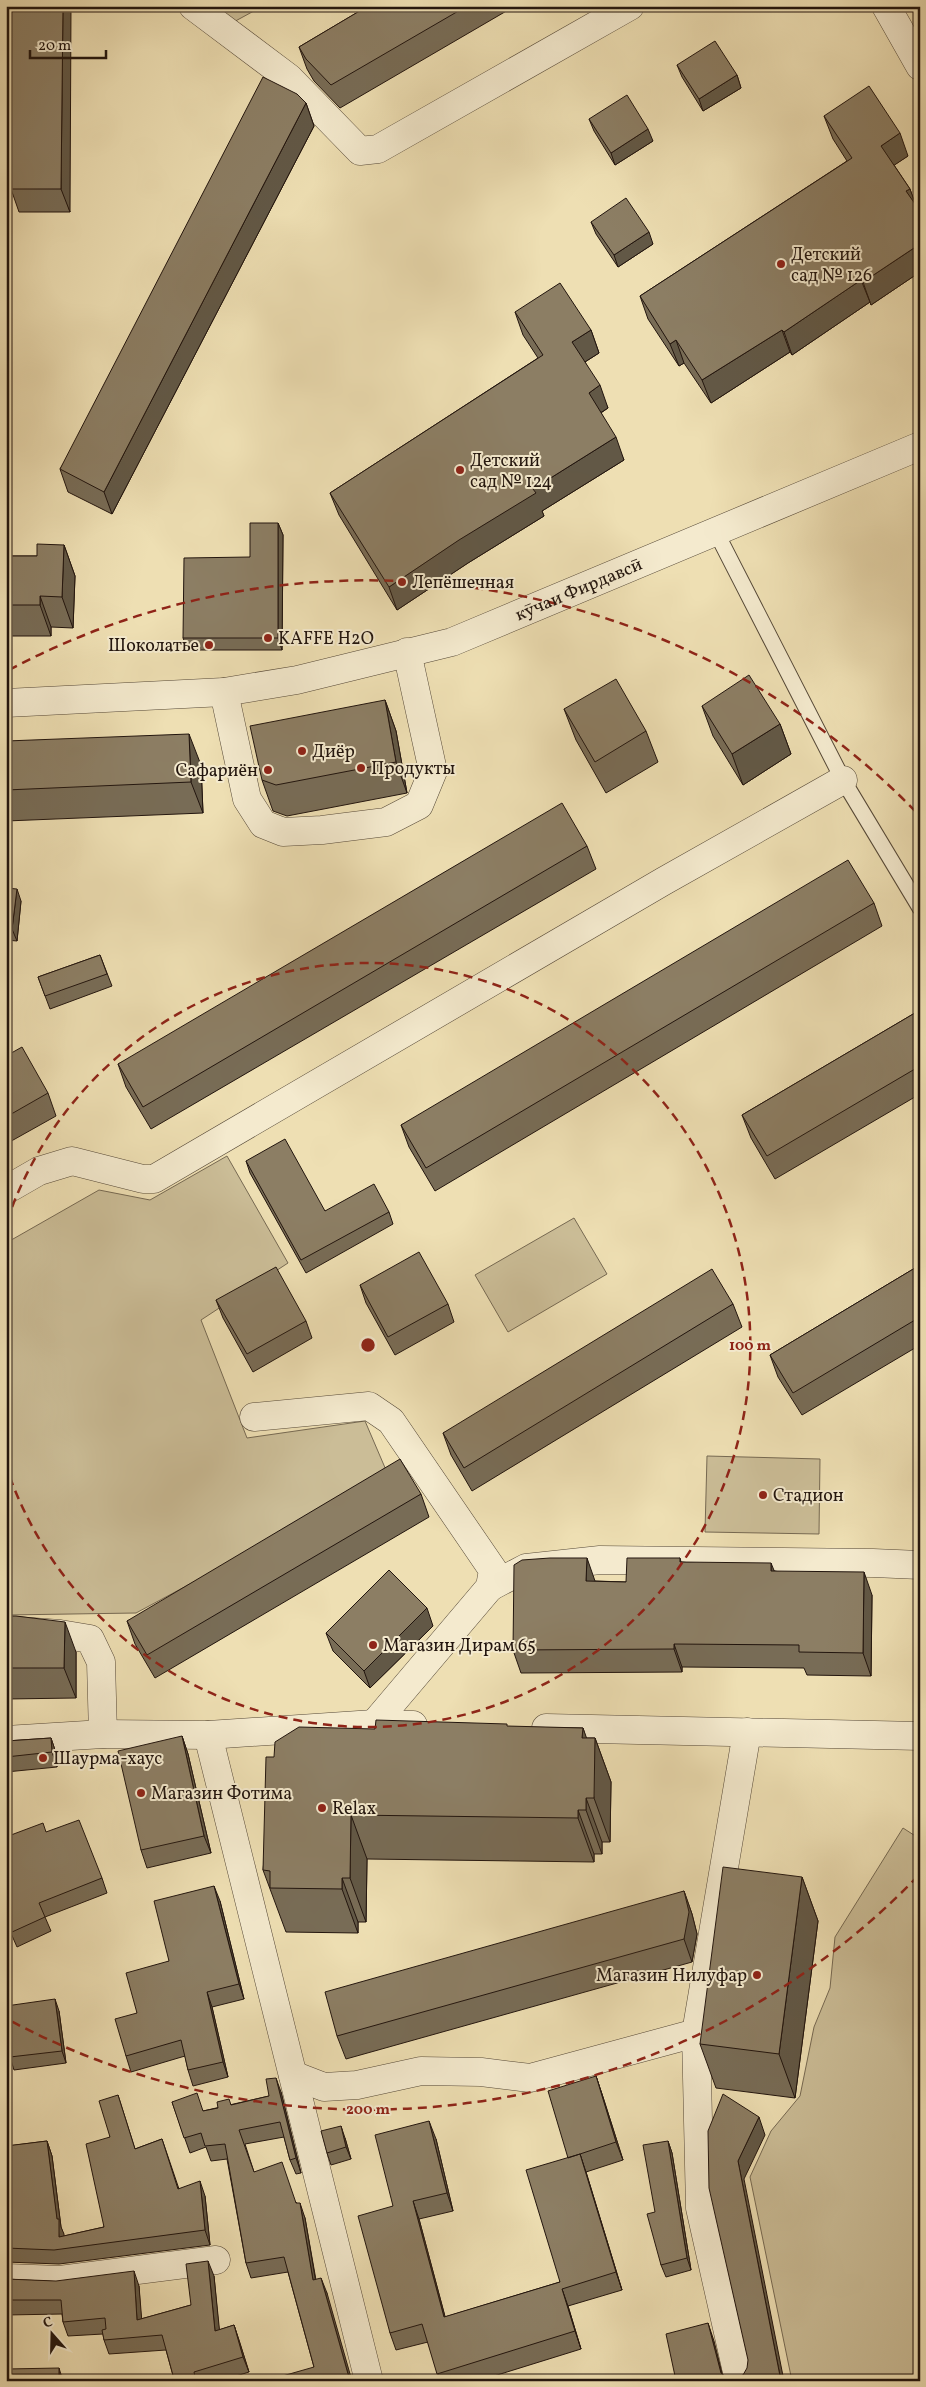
<svg xmlns="http://www.w3.org/2000/svg" width="926" height="2387" font-family="Vollkorn,serif">
	<style>
		.green { fill: #cbbd97; stroke: #766952 }
		.lines { fill: none; stroke-linecap: round; stroke-linejoin: round }
		.lane-casing { stroke: #554837; stroke-width: 17 }
		.street-casing { stroke: #554837; stroke-width: 29 }
		.lane { stroke: #f4eace; stroke-width: 15 }
		.street { stroke: #f4eace; stroke-width: 28 }
		.wall { fill: #786c56; stroke: #22150e }
		.shaded-wall { fill: #625846; stroke: #22150e }
		.building { fill: #8c7e64; stroke: #22150e }
		.ring { fill: none; stroke: #8f2418; stroke-width: 2.5; stroke-dasharray: 9 6 }
		.poi-dot { fill: #8f2418; stroke: #f4eace; stroke-width: 2 }
		.labels { text-anchor: middle; stroke-width: 4; stroke-linejoin: round; paint-order: stroke }
		.poi-label { font-size: 18px; fill: #22150e; stroke: #f4eace; text-anchor: start }
		.street-label { font-size: 18px; fill: #22150e; stroke: #f4eace }
		.centre { fill: #8f2418; stroke: #f4eace; stroke-width: 2.5 }
		.ring-label { font-size: 15px; text-anchor: middle; font-weight: bold; fill: #8f2418; stroke: #f4eace; stroke-width: 4; stroke-linejoin: round; paint-order: stroke }
	</style>
	<rect width="100%" height="100%" fill="#eedfb3"/>
	<filter id="stains"><feTurbulence type="fractalNoise" baseFrequency=".004" numOctaves="4"/><feColorMatrix values="0 0 0 0 .2 0 0 0 0 .09 0 0 0 0 .02 0 0 0 .5 -.17"/></filter>
	<radialGradient id="worn" r=".72"><stop offset=".6" stop-color="#630" stop-opacity="0"/><stop offset="1" stop-color="#630" stop-opacity=".3"/></radialGradient>
	<path class="green" d="M220,6h43l-33,18z
		M227,1156l61,107 -87,57 46,118 118,-17 24,56 -253,136 -130,2v-372l93,-53 51,10z
		M574,1218l33,56 -99,58 -33,-57z
		M707,1456l113,3 -1,75 -114,-2z
		M903,1828l17,11v542h-128l-42,-204 21,-46 29,-35 14,-69 16,-39 5,-51z"/>
	<g class="lines">
		<defs>
			<path id="lane" d="M716,532l127,248 77,128"/>
			<g id="street">
				<path d="M193,6l96,72 71,73 18,-2 252,-143"/>
				<path d="M886,6l34,60"/>
				<path d="M224,692l23,107 16,25 20,8 39,-2 64,-8 33,-17 14,-34 -26,-119"/>
				<path id="s1" d="M6,703l218,-11 73,-12 155,-38 468,-196"/>
				<path d="M6,1190l33,-19 33,-10 71,18h11l510,-298 179,-101"/>
				<path d="M254,1417l115,-11 22,15 102,149 -3,17 -116,137"/>
				<path d="M490,1587l36,-19 74,-8 273,3 47,2"/>
				<path d="M6,1630l54,4 30,5 11,23 2,72"/>
				<path d="M546,1728l374,8"/>
				<path d="M208,1735l161,646"/>
				<path d="M6,1740l97,-6 105,1 166,-11 39,1"/>
				<path d="M696,2033l51,-301"/>
				<path d="M293,2075l31,12 33,-2 64,-14 60,1 49,6 166,-45 4,175 39,173"/>
				<path d="M6,2278l54,2 156,-20"/>
			</g>
		</defs>
		<use href="#lane" class="lane-casing"/>
		<use href="#street" class="street-casing"/>
		<use href="#lane" class="lane"/>
		<use href="#street" class="street"/>
	</g>
	<path class="wall" d="M12,6l58,206h-51l-8,-23z
		M368,6h147l-175,102 -26,-27 -7,-12 -8,-22z
		M677,65l60,10 4,13 -38,23 -21,-34z
		M306,103l8,23 -202,388 -44,-22 -8,-23z
		M824,116l84,40 -14,9 16,24 5,15 5,7v61l-49,33 -1,-3 -78,53 -2,-3 -79,51 -27,-40 -5,3 -31,-47 -8,-23 207,-135 -14,-22z
		M589,119l64,22 -38,24 -21,-34z
		M591,222l62,22 -35,23 -22,-33z
		M515,312l76,18 8,23 -14,9 23,46 -7,5 23,47 -82,51 2,5 -76,47 -71,47 -58,-95 -9,-22 208,-135 -15,-23z
		M278,523l5,12 -1,115h-94l-5,-12z
		M64,545l11,31 -2,52 -22,-1v9h-45v-80h31z
		M385,700l11,31 11,62 -120,23 -14,-5 -11,-31z
		M702,706l78,18 11,30 -48,31 -30,-49z
		M564,709l82,22 12,31 -52,31 -30,-53z
		M6,741l195,24 2,48 -197,8z
		M587,846l9,23 -445,260 -25,-42 -8,-23z
		M6,888l15,13 -4,40 -11,-1z
		M874,903l8,23 -447,265 -26,-44 -8,-22z
		M100,955l12,31 -62,23 -12,-32z
		M920,1010v84l-145,85 -24,-41 -9,-23z
		M6,1056l42,37 8,23 -50,28z
		M246,1161l79,50 64,1 4,12 -87,49 -56,-100z
		M920,1265v80l-118,70 -24,-38 -8,-22z
		M360,1285l88,19 6,18 -59,33 -29,-52z
		M216,1300l90,21 6,17 -59,34 -30,-54z
		M733,1304l9,23 -270,164 -21,-36 -8,-22z
		M421,1494l8,23 -274,161 -20,-34 -8,-23z
		M680,1558l1,4 94,9 97,24 -1,81 -64,-1 -3,-7 -122,-1v5l-161,1 -8,-23 82,-69 31,1z
		M6,1616l70,36v46l-70,1z
		M433,1626l-63,62 -37,-37 -7,-18z
		M508,1727l75,1 3,10h9l16,44 -1,60h-8v12h-8v8l-227,-3 -1,63h-8v11l-72,-1 -23,-62 11,-113 101,-28z
		M182,1736l6,18 23,99 -64,15 -6,-18z
		M51,1738l5,15 1,14 -51,5v-31z
		M6,1816l6,19 34,-3 56,46 5,15 -62,24 6,14 -34,16 -11,-25z
		M802,1877l16,44 -23,177 -79,-10 -16,-44z
		M684,1891l8,23 5,20 -5,28 -346,97 -9,-23z
		M220,1901l24,98 -32,8 16,70 -35,9 -5,-16 -3,-14 -54,16 -5,-16 11,-43 32,-52z
		M59,2011l7,52 -52,7 -4,-13z
		M596,2076l6,18 21,66 -37,12 36,118 -54,16 13,43 -103,32h-38l-12,-39 -32,8 -6,-17 3,-127 43,-67 17,72 -34,8 26,98 115,-35 8,-124z
		M281,2092l20,81 -5,1 -6,-14 -6,-23 -39,7 9,28 43,31 8,15 11,62 11,13 -13,74 -26,-95 -37,6 -5,-15 -19,-104 -16,2 -5,-14 -16,6 -18,-51 31,9 66,-15z
		M118,2095l17,54 27,-10 17,50 26,7 5,49 -151,19 -53,-2v-124l2,8 39,-5 5,15 9,71 3,9 40,-9 6,-90z
		M345,2138l6,21 -20,6 -4,-12z
		M668,2141l4,12 19,117 -25,7 -5,-12z
		M214,2276l5,54 15,-5 15,47 -29,9h-51l5,-2 -8,-29 -57,4 -5,-14 -1,-6 -35,2 -5,-14 -1,-8 -56,1v-36l133,7 2,33 50,-14z"/>
	<path class="shaded-wall" d="M63,6h8l-1,206 -9,-23z
		M737,75l4,13 -38,23 -4,-12z
		M306,103l8,23 -202,388 -8,-22z
		M648,129l5,12 -38,24 -4,-12z
		M900,133l8,23 -18,12 -9,-22z
		M910,189l8,22 -12,-20z
		M649,232l4,12 -35,23 -4,-12z
		M920,244v28l-49,33 -8,-23z
		M861,280l9,22 -78,53 -8,-23z
		M591,330l8,23 -19,12 -8,-23z
		M782,330l8,22 -79,51 -9,-23z
		M676,340l8,23 -5,3 -9,-22z
		M600,385l8,23 -11,7 -8,-22z
		M616,437l8,23 -82,51 2,5 -76,47 -71,47 -8,-23 144,-98z
		M278,523l5,12 -1,115 -4,-12z
		M64,545l11,31 -2,52 -11,-31z
		M40,596l11,31v9l-11,-31z
		M385,700l11,31 11,62 -11,-31z
		M780,724l11,30 -48,31 -11,-31z
		M189,734l12,31 2,48 -12,-31z
		M17,889l4,12 -4,40 -5,-12z
		M587,1558l8,23 -1,23 -8,-23z
		M771,1563l9,22 -9,-14z
		M864,1572l8,23 -1,81 -8,-23z
		M427,1608l6,18 -63,62 -6,-17z
		M65,1622l11,30v46l-12,-30z
		M674,1644l8,23v5l-8,-23z
		M583,1728l11,31 1,-21 16,44 -1,60 -16,-44 -12,-60z
		M182,1736l6,18 23,99 -7,-17z
		M51,1738l5,15 1,14 -5,-15z
		M586,1798l16,44v12l-16,-44z
		M578,1810l16,44v8l-16,-44z
		M351,1815l16,44 -1,63 -16,-44z
		M6,1816l10,34 -5,-15 -5,-16z
		M802,1877l16,44 -23,177 -16,-44z
		M342,1878l16,44v11l-16,-44z
		M214,1886l6,15 24,98 -5,-15z
		M684,1891l8,23 5,20 -5,28 -8,-23z
		M207,1992l5,15 16,70 -5,-15z
		M55,1999l4,12 7,52 -4,-12z
		M596,2076l6,18 21,66 -7,-18z
		M276,2078l5,14 20,81 -5,-15z
		M759,2117l6,18 -21,44 40,202h-3l-43,-220z
		M429,2121l7,18 17,72 -6,-18z
		M341,2126l4,12 6,21 -5,-12z
		M47,2141l5,15 9,71 3,7v14l-5,-11z
		M668,2141l4,12 19,117 -4,-12z
		M580,2154l6,18 36,118 -6,-18z
		M200,2181l5,15 5,49 -5,-15z
		M413,2201l6,18 31,116 -6,-18z
		M300,2203l5,15 13,77 -5,-15z
		M208,2261l6,15 7,69 -6,-14z
		M134,2271l5,15 4,49 -6,-15z
		M321,2278l6,15 25,88h-2z
		M562,2289l6,17 13,43 -6,-18z
		M708,2323l6,18 10,40 -3,-8z
		M234,2325l5,15 10,32 -6,-15z
		M59,2368l4,13h-4z"/>
	<path class="building" d="M12,6h51l-2,183h-50z
		M368,6h99l-136,79 -25,-26 -7,-12z
		M715,41l22,34 -38,24 -22,-34z
		M263,77l34,17 9,9 -202,389 -44,-23z
		M869,86l31,47 -19,13 29,43 -4,2 14,20v33l-57,38 -2,-2 -77,52 -2,-2 -80,50 -26,-40 -6,4 -30,-48 212,-138 -28,-42z
		M627,95l21,34 -37,24 -22,-34z
		M626,198l23,34 -35,23 -23,-33z
		M560,283l31,47 -19,12 28,43 -11,8 27,44 -83,52 3,4 -77,47 -70,47 -59,-94 213,-138 -28,-43z
		M250,523h28v115h-95l1,-80 66,-1z
		M37,544l27,1 -2,52 -22,-1v9h-34v-49h31z
		M749,675l31,49 -48,30 -30,-48z
		M616,679l30,52 -51,31 -31,-53z
		M385,700l11,62 -120,23 -14,-5 -12,-54z
		M189,734l2,48 -185,8v-49z
		M562,803l25,43 -444,261 -25,-43z
		M848,860l26,43 -448,265 -25,-43z
		M6,888l11,1 -5,40 -6,-1z
		M100,955l7,19 -62,22 -7,-19z
		M920,1010v56l-153,90 -25,-41z
		M22,1047l26,46 -42,24v-61z
		M285,1139l40,72 49,-27 15,28 -88,48 -55,-99z
		M419,1252l29,52 -60,33 -28,-52z
		M920,1265v52l-127,76 -23,-38z
		M276,1267l30,54 -59,33 -31,-54z
		M712,1269l21,35 -269,164 -21,-35z
		M400,1459l21,35 -274,161 -20,-34z
		M550,1558h37l-1,23 40,1 1,-24h53v4l91,1v8l93,1 -1,81 -64,-1v-7l-125,-1v5l-161,1 1,-85 8,-5z
		M389,1570l38,38 -63,63 -38,-38z
		M6,1616h10l49,6 -1,46h-58z
		M376,1720l131,4v2l76,2 -1,10h13l-1,60h-8v12h-8v8l-227,-3 -1,63h-8v11l-72,-1v-17l-7,-1 3,-113h8l1,-15 24,-15 76,2z
		M182,1736l22,100 -63,14 -23,-99z
		M51,1738l1,14 -46,5v-16z
		M6,1819l5,16 32,-12 3,9 33,-12 23,58 -63,25 6,14 -33,15 -6,-13z
		M723,1867l79,10 -23,177 -79,-10z
		M214,1886l25,98 -32,8 16,70 -35,8 -7,-30 -55,16 -11,-37 22,-6 -11,-40 43,-12 -15,-60z
		M684,1891l5,21 -5,27 -347,97 -12,-44z
		M55,1999l7,52 -52,6 -4,-25v-26z
		M596,2076l20,66 -48,16 -20,-67z
		M276,2078l20,80 -6,2 -10,-38 -41,8 15,42 28,-10 14,41h4l13,77 8,-2 29,103h-85l49,-14 -30,-110 -38,6 -21,-119 -20,2 -4,-13 -17,5 -12,-36 25,-9 6,18 15,-3 -1,-6 12,-3 2,6 38,-9 -3,-17z
		M723,2094l36,23 -21,44 43,220h-129l23,-5 -9,-42 42,-11 13,50 6,5h8l8,-3 4,-7 1,-8 -39,-172 -1,-57z
		M118,2095l17,54 27,-10 16,50 22,-8 5,49 -151,20 -48,-2v-102l41,-5 10,78h2v18l45,-10 -18,-83 24,-7 -11,-36z
		M429,2121l18,72 -34,8 31,116 116,-35 -34,-112 54,-16 36,118 -54,17 13,42 -138,43 -15,-50 -32,9 -32,-117 35,-10 -18,-71z
		M341,2126l5,21 -19,6 -6,-22z
		M668,2141l19,117 -26,7 -14,-51 8,-2 -12,-67z
		M208,2261l7,70 19,-6 9,32 -49,15 2,9h-27v-1l5,-1 -12,-44 -58,5 -2,-10 4,-1 -1,-11 -42,4 -2,-22h-55v-21l50,2 78,-10 3,49 54,-15 -5,-41z
		M59,2368v13h-53v-12z"/>
	<g class="ring">
		<path d="M7 1221A382 382 0 1 1 7 1469"/>
		<path d="M918 1876A764 764 0 0 1 9 2020M9 670A764 764 0 0 1 918 814"/>
	</g>
	<g class="poi-dot">
		<circle cx="781" cy="264" r="5"/>
		<circle cx="460" cy="470" r="5"/>
		<circle cx="402" cy="582" r="5"/>
		<circle cx="268" cy="638" r="5"/>
		<circle cx="209" cy="645" r="5"/>
		<circle cx="302" cy="751" r="5"/>
		<circle cx="361" cy="768" r="5"/>
		<circle cx="268" cy="770" r="5"/>
		<circle cx="763" cy="1495" r="5"/>
		<circle cx="373" cy="1645" r="5"/>
		<circle cx="43" cy="1758" r="5"/>
		<circle cx="141" cy="1793" r="5"/>
		<circle cx="322" cy="1808" r="5"/>
		<circle cx="757" cy="1975" r="5"/>
	</g>
	<g class="labels">
		<g class="poi-label">
			<text x="791" y="260">Детский<tspan x="791" dy="21">сад № 126</tspan></text>
			<text x="470" y="466">Детский<tspan x="470" dy="21">сад № 124</tspan></text>
			<text x="412" y="588">Лепёшечная</text>
			<text x="278" y="644">KAFFE H2O</text>
			<text x="199" y="651" text-anchor="end">Шоколатье</text>
			<text x="312" y="757">Диëр</text>
			<text x="371" y="774">Продукты</text>
			<text x="258" y="776" text-anchor="end">Сафариëн</text>
			<text x="773" y="1501">Стадион</text>
			<text x="383" y="1651">Магазин Дирам 65</text>
			<text x="53" y="1764">Шаурма-хаус</text>
			<text x="151" y="1799">Магазин Фотима</text>
			<text x="332" y="1814">Relax</text>
			<text x="747" y="1981" text-anchor="end">Магазин Нилуфар</text>
		</g>
		<g class="street-label">
			<text dy="6" stroke="none"><textPath href="#s1" startOffset="589">кӯчаи Фирдавсӣ</textPath></text>
		</g>
	</g>
	<circle cx="368" cy="1345" r="8" class="centre"/>
	<g class="ring-label">
		<text x="750" y="1350">100 m</text>
		<text x="368" y="2114">200 m</text>
	</g>
	<rect width="926" height="2387" fill="none" stroke="#eedfb3" stroke-width="25"/>
	<rect x="8" y="8" width="911" height="2372" fill="none" stroke="#22150e" stroke-width="2.5"/>
	<rect x="12" y="12" width="901" height="2362" fill="none" stroke="#22150e"/>
	<g transform="translate(52 2334) rotate(340)" stroke="#f4eace" stroke-width="4" paint-order="stroke">
	<path d="M0-4L9 19L0 12L-9 19Z" fill="#22150e"/>
	<text y="-8" font-size="14" font-weight="bold" text-anchor="middle" fill="#22150e">С</text>
	</g>
	<path d="M30 50v8h76v-8" fill="none" stroke="#22150e" stroke-width="2.5"/>
	<text x="38" y="50" font-size="15" fill="#22150e" stroke="#f4eace" stroke-width="4" paint-order="stroke">20 m</text>
	<rect width="100%" height="100%" filter="url(#stains)"/>
	<rect width="100%" height="100%" fill="url(#worn)"/>
</svg>
